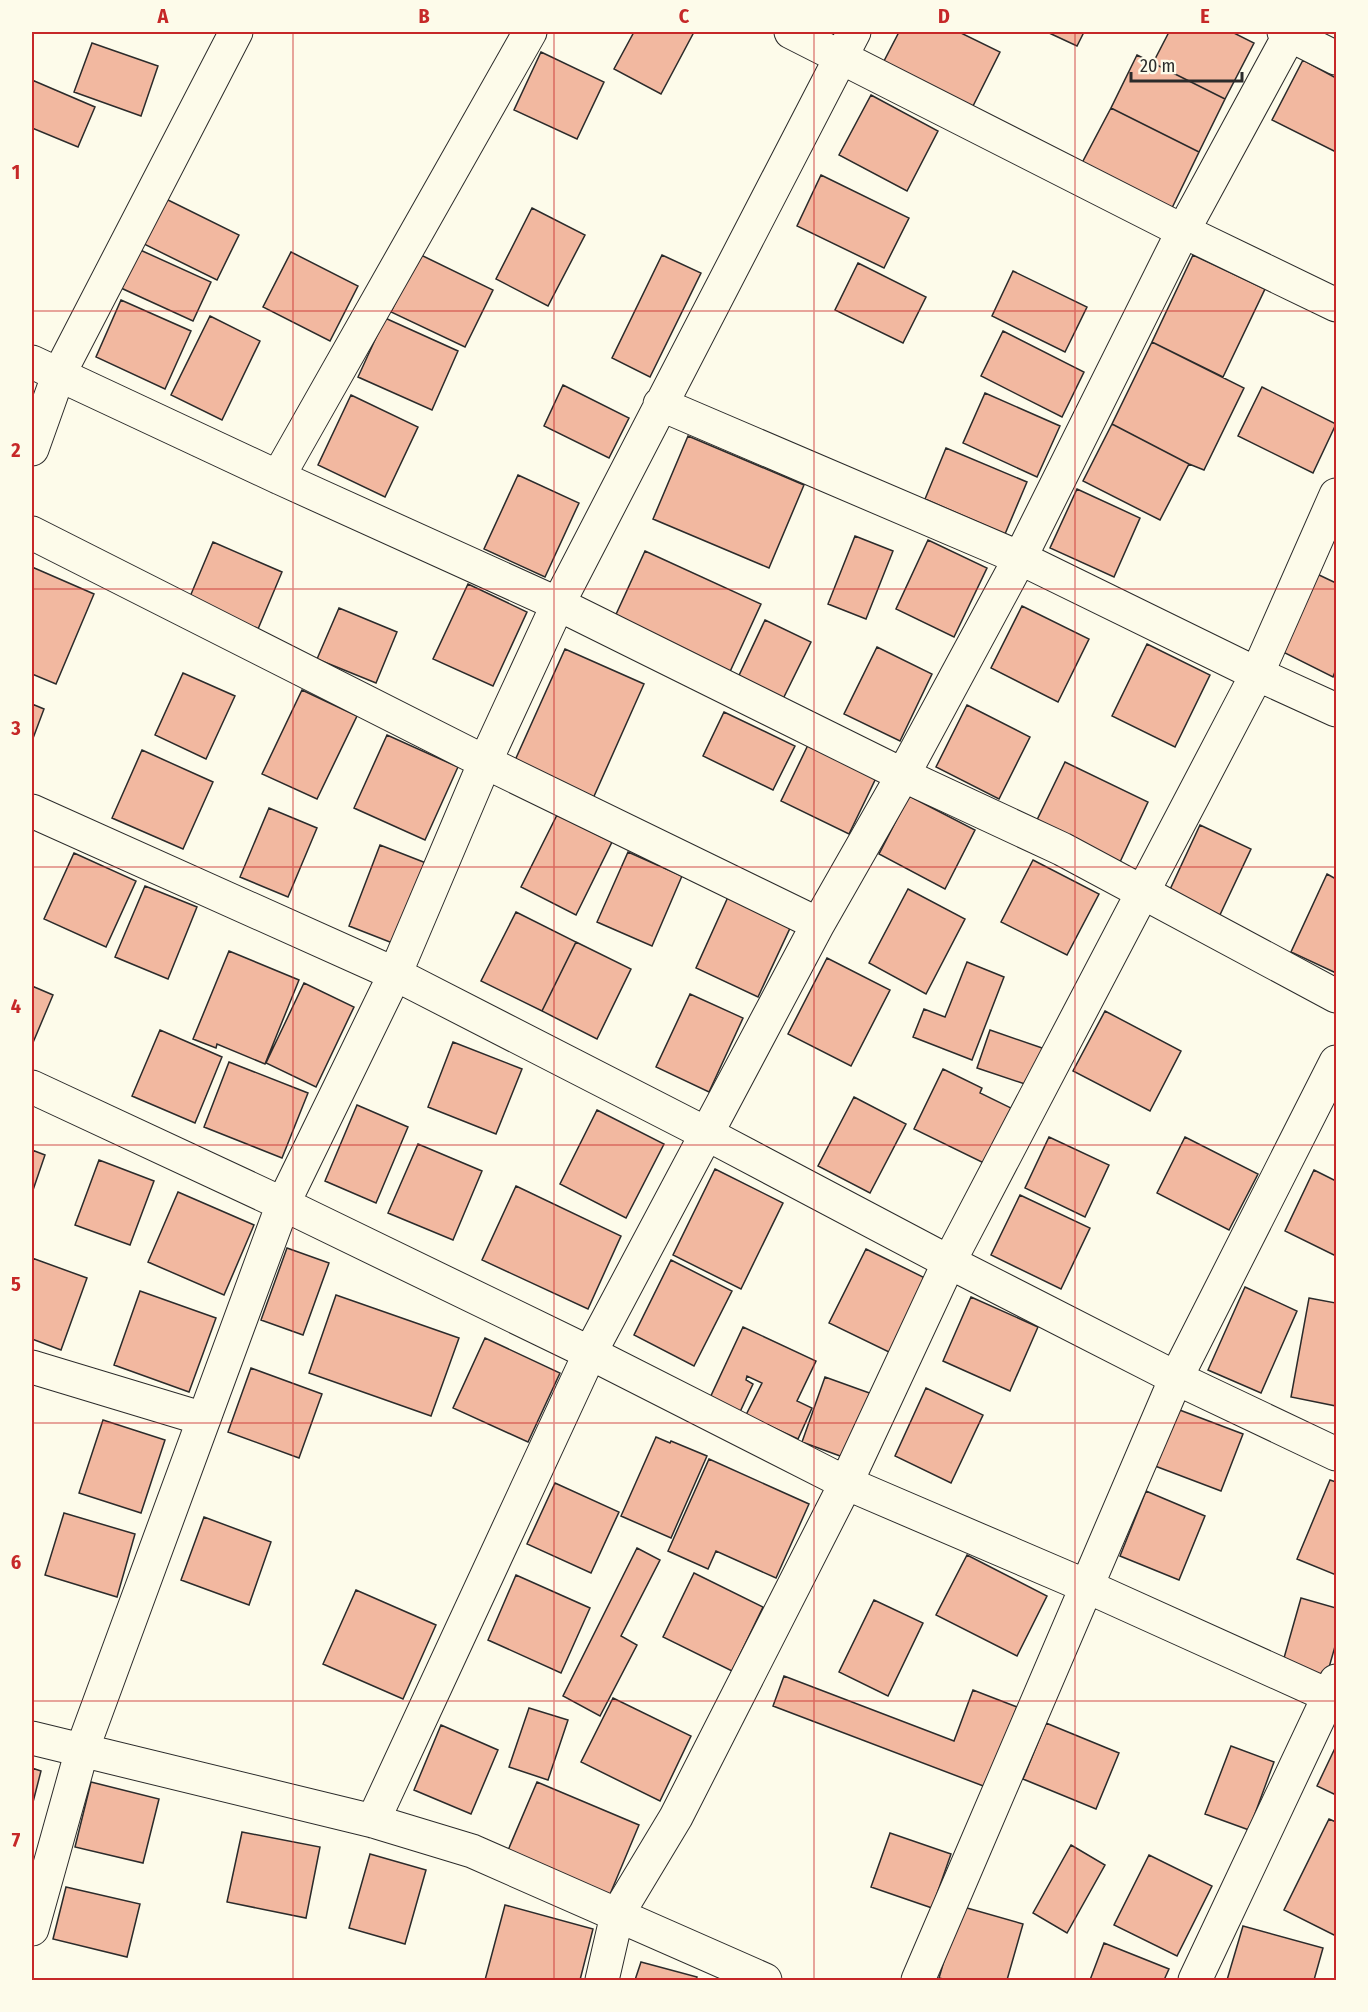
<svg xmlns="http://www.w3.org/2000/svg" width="1368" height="2012" font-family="'Fira Sans Condensed',sans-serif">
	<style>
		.building { fill: #f2b8a0; stroke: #2b2b2b; stroke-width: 1.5 }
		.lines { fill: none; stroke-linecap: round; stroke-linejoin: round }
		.minor-casing { stroke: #2b2b2b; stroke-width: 35 }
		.minor { stroke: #fdfbea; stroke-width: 33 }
		.grid { fill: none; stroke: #c62828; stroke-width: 1.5; stroke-opacity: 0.55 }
		.neatline { fill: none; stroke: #c62828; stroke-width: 2 }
		.grid-label { font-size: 20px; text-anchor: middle; font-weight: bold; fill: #c62828 }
	</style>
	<rect width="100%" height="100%" fill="#fdfbea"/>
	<path class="building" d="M634,32h60l-33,62 -47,-25z
		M899,32h60l41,20 -28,56 -89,-45z
		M1047,32h37l-7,14z
		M1169,32h63l22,11 -29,56 -72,-36z
		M92,43l66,23 -17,50 -67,-24z
		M541,52l63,30 -27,57 -63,-29z
		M1137,55l88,44 -26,53 -88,-44z
		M1303,60l33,18v74l-64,-32z
		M32,80l63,27 -17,40 -46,-19z
		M871,95l67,36 -31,60 -68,-36z
		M1111,108l88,44 -28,58 -89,-47z
		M821,175l88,43 -25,50 -87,-42z
		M164,198l75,37 -22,45 -75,-37z
		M532,208l53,27 -37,71 -52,-27z
		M138,249l73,33 -18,39 -72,-33z
		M291,252l67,34 -28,55 -67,-34z
		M419,254l74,36 -28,57 -74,-35z
		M662,255l39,18 -51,104 -38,-19z
		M1193,255l72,34 -42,88 -71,-35z
		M858,263l68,34 -23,46 -68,-33z
		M1013,271l74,36 -22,45 -73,-36z
		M121,300l70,31 -26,58 -69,-32z
		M210,316l50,25 -38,79 -51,-25z
		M385,318l73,33 -26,59 -74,-33z
		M1003,331l81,41 -22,45 -81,-41z
		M1152,342l92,46 -40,82 -15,-6 -77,-40z
		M563,385l66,33 -20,40 -65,-32z
		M1262,387l74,37 -23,49 -75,-37z
		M985,393l75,33 -23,51 -74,-34z
		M351,395l67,32 -33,70 -67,-32z
		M1112,424l77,40 -29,56 -77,-39z
		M688,436l116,49 -35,83 -116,-49z
		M946,448l81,34 -22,52 -80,-35z
		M518,475l61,28 -34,74 -61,-28z
		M1077,489l63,29 -26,59 -64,-29z
		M855,536l38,15 -27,68 -38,-15z
		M928,540l59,28 -33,69 -58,-28z
		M213,542l69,30 -24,57 -69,-30z
		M645,551l116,53 -33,72 -115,-55z
		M32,567l62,27 -38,90 -24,-10z
		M1317,574l19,9v86l-3,8 -54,-27z
		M468,584l59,28 -34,74 -60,-27z
		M1022,606l67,33 -31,63 -67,-34z
		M339,608l58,24 -21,51 -59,-24z
		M765,620l46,22 -31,63 -45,-21z
		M1147,644l63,31 -35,72 -63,-31z
		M877,647l55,27 -32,67 -56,-27z
		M565,649l79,35 -53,119 -79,-36z
		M183,673l52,23 -29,63 -51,-24z
		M302,690l55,26 -40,83 -55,-25z
		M32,704l12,5 -12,32z
		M967,705l63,32 -31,62 -63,-32z
		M724,712l71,34 -22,44 -70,-34z
		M387,735l71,32 -33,73 -71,-32z
		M808,745l68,33 -27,56 -68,-33z
		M142,750l71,32 -30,67 -71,-31z
		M1065,762l83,40 -28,60 -84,-40z
		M909,796l66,34 -30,59 -66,-35z
		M269,808l48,20 -29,69 -48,-20z
		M557,815l55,27 -36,73 -55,-28z
		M1200,825l51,24 -33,70 -51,-23z
		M380,845l46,18 -31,81 -46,-18z
		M628,852l54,24 -30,70 -55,-24z
		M74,853l62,28 -30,66 -62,-28z
		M1033,860l66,34 -32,61 -66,-33z
		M1327,874l9,5v94l-45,-21z
		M145,886l52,21 -29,72 -53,-22z
		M908,889l57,30 -39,75 -57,-31z
		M728,897l63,29 -33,71 -62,-29z
		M516,912l60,30 -34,69 -61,-30z
		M576,942l55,27 -34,70 -55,-28z
		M229,951l70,29 -34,84 -48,-20 -1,4 -23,-9z
		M827,958l63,32 -39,76 -63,-32z
		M967,962l37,15 -32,83 -59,-23 11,-28 21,8z
		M304,983l50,24 -38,80 -50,-24z
		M32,986l21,9 -21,50z
		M690,994l53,24 -34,74 -53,-25z
		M1105,1011l76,40 -31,60 -77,-40z
		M160,1030l62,27 -27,66 -63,-27z
		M990,1030l55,19 -14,37 -54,-18z
		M453,1042l69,27 -26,65 -68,-27z
		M229,1062l79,31 -26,65 -78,-31z
		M943,1069l39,19 -2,5 39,19 -27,55 -78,-38z
		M854,1097l52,27 -36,69 -52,-27z
		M357,1105l51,22 -32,76 -51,-22z
		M597,1110l67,34 -38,74 -66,-34z
		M1049,1137l60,28 -24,52 -60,-29z
		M1185,1137l73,37 -29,56 -72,-37z
		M418,1144l64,27 -29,69 -65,-27z
		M32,1150l13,5 -13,38z
		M99,1160l55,21 -24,64 -55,-20z
		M715,1169l68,34 -42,86 -68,-34z
		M1314,1170l22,11v75l-51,-25z
		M516,1186l105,50 -33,73 -106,-49z
		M178,1192l76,33 -30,70 -76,-33z
		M1020,1195l70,33 -29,61 -70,-34z
		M287,1248l42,15 -26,72 -42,-15z
		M866,1249l61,30 -36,74 -62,-30z
		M32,1258l55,20 -26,72 -29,-11z
		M671,1260l61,31 -38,75 -60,-31z
		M1245,1287l52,24 -36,82 -53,-23z
		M140,1291l76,27 -27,74 -75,-27z
		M336,1295l123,43 -28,78 -122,-43z
		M971,1297l67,30 -28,64 -67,-30z
		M1309,1298l27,5v103l-45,-9z
		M743,1327l73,34 -19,40 15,7 -14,31 -52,-24 16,-32 -15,-7 -1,4 7,4 -14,30 -30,-14z
		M485,1338l75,35 -32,69 -75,-34z
		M251,1368l71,26 -23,64 -71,-26z
		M825,1377l50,18 -24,65 -49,-18z
		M926,1388l57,27 -32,68 -56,-27z
		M1177,1409l66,25 -22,57 -66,-25z
		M103,1420l62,20 -24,73 -62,-20z
		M656,1437l14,6 1,-2 36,15 -36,82 -50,-22z
		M709,1459l100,45 -33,74 -60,-27 -8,18 -40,-18z
		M1330,1480l6,2v93l-39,-16z
		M555,1483l64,29 -28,61 -64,-29z
		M1146,1491l59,25 -26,64 -59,-24z
		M64,1513l71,21 -18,63 -72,-22z
		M204,1517l67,25 -22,63 -68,-25z
		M637,1548l23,12 -39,76 16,9 -37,71 -37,-20z
		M967,1555l80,41 -30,60 -81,-41z
		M694,1573l69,34 -31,64 -69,-34z
		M516,1575l74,33 -29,65 -73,-33z
		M356,1590l80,35 -33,74 -80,-35z
		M1301,1598l35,10v35l-10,35 -44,-13z
		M874,1600l49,23 -35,73 -49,-24z
		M784,1676l170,65 19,-51 44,17 -31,80 -213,-81z
		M613,1698l78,38 -31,65 -79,-39z
		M529,1708l39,12 -20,60 -39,-13z
		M1046,1723l73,30 -23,56 -73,-30z
		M441,1725l57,25 -27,64 -57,-24z
		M1231,1746l43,16 -25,68 -44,-16z
		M1336,1746v49l-19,-9z
		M32,1768l9,3 -9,35z
		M91,1782l68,17 -16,64 -68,-16z
		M537,1782l102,43 -31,74 -102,-44z
		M1329,1819l7,3v114l-52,-26z
		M242,1832l78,15 -14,71 -79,-16z
		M890,1833l61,21 -19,54 -61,-21z
		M1071,1845l34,20 -38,68 -34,-20z
		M370,1854l56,16 -21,74 -56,-16z
		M1149,1855l63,31 -35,70 -63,-31z
		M66,1887l74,17 -13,53 -74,-18z
		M505,1905l88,24 -13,51h-95z
		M960,1906l63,18 -16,56h-60l-8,-2z
		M1243,1926l80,22 -9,32h-87z
		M1104,1943l65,26 -5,11h-74z
		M641,1962l56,15 -1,3h-61z"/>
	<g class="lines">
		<defs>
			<path id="minor" d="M791,32l392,199 153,74
				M1284,32l52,26
				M32,362l246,115 280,127 345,171 159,74 274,147
				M660,404l360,154 237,116 79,36
				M32,449l26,-73 178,-344
				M278,477l252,-445
				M32,533l453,229 333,162
				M32,811l363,163 312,160 242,128 227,116 160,76
				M32,1087l251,117 307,149 256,130 240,103 250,113
				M32,1367l172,52
				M32,1738l341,83 99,30 293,129
				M373,1821l217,-468 228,-429 85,-149 117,-217 163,-327 108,-199
				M32,1929l50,-179 201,-546 112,-230 90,-212 73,-158 296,-572
				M602,1980l15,-65 59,-98 170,-334 103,-221 308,-588 79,-179
				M918,1980l258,-602 160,-316
				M1195,1980l141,-299"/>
		</defs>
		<use href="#minor" class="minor-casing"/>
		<use href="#minor" class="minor"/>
	</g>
	<path class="grid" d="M293,32v1948M554,32v1948M814,32v1948M1075,32v1948M32,311h1304M32,589h1304M32,867h1304M32,1145h1304M32,1423h1304M32,1701h1304"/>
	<rect width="1368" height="2012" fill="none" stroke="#fdfbea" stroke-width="66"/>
	<path d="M1131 72v9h111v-9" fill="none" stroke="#2b2b2b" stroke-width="3"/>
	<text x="1140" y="72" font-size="18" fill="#2b2b2b" stroke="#fdfbea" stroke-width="4.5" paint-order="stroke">20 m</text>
	<rect x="33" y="33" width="1302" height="1946" class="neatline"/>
	<g class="grid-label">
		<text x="163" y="23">A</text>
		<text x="424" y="23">B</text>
		<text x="684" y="23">C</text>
		<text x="944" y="23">D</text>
		<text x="1205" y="23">E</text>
		<text x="16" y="179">1</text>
		<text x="16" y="457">2</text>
		<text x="16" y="735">3</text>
		<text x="16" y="1013">4</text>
		<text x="16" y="1291">5</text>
		<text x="16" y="1569">6</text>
		<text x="16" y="1847">7</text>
	</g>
</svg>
